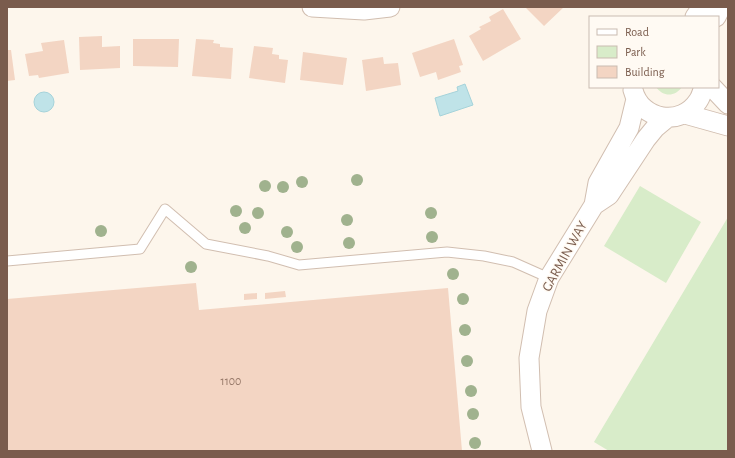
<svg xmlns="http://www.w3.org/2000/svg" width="735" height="458" font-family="'Alegreya Sans',sans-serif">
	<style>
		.green { fill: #d8ecc9 }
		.water { fill: #bfe3e8; stroke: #a5d3da }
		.building { fill: #f3d5c3 }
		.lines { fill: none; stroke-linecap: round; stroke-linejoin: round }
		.service-casing { stroke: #d1beb0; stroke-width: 11 }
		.minor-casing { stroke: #d1beb0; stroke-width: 21 }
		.service { stroke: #fff; stroke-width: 9 }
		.minor { stroke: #fff; stroke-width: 19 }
		.tree { fill: #a0b28e }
		.labels { text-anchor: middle; stroke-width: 3; stroke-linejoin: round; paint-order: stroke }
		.number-label { font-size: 12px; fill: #987a6a }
		.street-label { font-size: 14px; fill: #7a5c4d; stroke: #fffaf3 }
	</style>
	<rect width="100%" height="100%" fill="#fdf6ec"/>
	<path class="green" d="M656,87h26c-7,10 -19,10 -26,0z
		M640,186l61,36 -35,61 -62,-37z
		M728,217v234h-119l-15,-9z"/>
	<path class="water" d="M465,84l8,21 -33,11 -5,-18 23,-7 -1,-4z
		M34 102a10 10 0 1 1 20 0a10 10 0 1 1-20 0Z"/>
	<path class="building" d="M525,7h39l-20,19z
		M503,9l18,30 -38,22 -14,-25 12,-7 -2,-2 12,-6 -2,-4z
		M102,36v11l18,-1v22l-40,2 -1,-33z
		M133,39h46l-1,28 -45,-1z
		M196,39l18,1 -1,3 7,1v3l13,1 -2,31 -39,-3z
		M454,39l9,26 -4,1 2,6 -23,8 -2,-8 -16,5 -8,-24z
		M64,40l5,33 -30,5 -1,-3 -9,1 -4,-22 18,-3 -2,-8z
		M254,46l19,2 -1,6 7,1v4l9,1 -3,23 -36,-5z
		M7,50h4l4,30 -8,1z
		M303,52l44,6 -4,27 -43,-5z
		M383,57l1,7 14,-1 3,22 -35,6 -4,-31z
		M196,283l3,27 249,-22 14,163h-455v-152z
		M285,291l1,6 -21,2v-6z
		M257,293v6l-13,1v-6z"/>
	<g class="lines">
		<defs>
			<path id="service" d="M7,261l133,-12 25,-40 41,35 62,12 31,9 148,-13 37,4 29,6 36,16"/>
			<path id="minor" d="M312,7l52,3 26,-3
				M695,17l7,-10
				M716,17l5,-10
				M712,87l16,17
				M633,90c8,31 48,37 65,11 3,-4 4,-9 6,-14
				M685,114l43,12
				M594,205l15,-10 37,-56 9,-11 12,-10
				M542,451l-11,-44 -2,-49 8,-47 12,-33 45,-73 4,-22 31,-55 7,-29"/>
		</defs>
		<use href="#service" class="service-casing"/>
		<use href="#minor" class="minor-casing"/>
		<use href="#service" class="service"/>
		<use href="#minor" class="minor"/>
	</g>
	<g class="tree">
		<circle cx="357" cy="180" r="6"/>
		<circle cx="302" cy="182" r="6"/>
		<circle cx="265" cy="186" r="6"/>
		<circle cx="283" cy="187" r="6"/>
		<circle cx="236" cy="211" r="6"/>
		<circle cx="258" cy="213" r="6"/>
		<circle cx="431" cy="213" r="6"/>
		<circle cx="347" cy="220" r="6"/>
		<circle cx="245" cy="228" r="6"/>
		<circle cx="101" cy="231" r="6"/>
		<circle cx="287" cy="232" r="6"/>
		<circle cx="432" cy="237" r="6"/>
		<circle cx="349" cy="243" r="6"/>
		<circle cx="297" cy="247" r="6"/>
		<circle cx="191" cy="267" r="6"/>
		<circle cx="453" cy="274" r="6"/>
		<circle cx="463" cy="299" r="6"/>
		<circle cx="465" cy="330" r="6"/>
		<circle cx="467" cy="361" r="6"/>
		<circle cx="471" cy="391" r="6"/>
		<circle cx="473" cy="414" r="6"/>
		<circle cx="475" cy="443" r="6"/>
	</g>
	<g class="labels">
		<g class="number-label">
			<text x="231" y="385">1100</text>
		</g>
		<g class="street-label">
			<text transform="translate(564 256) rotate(-61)" y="5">GARMIN WAY</text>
		</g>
	</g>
	<rect width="735" height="458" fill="none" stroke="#7a5c4d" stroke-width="16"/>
	<rect x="589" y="16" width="130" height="72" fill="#fffaf3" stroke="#cabbb1"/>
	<rect x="597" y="29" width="20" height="6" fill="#ffffff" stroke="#cabbb1"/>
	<text x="625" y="36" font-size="12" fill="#7a5c4d">Road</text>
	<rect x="597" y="46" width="20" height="12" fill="#d8ecc9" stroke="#cabbb1"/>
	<text x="625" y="56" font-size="12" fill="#7a5c4d">Park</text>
	<rect x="597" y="66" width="20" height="12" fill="#f3d5c3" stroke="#cabbb1"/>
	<text x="625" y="76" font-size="12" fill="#7a5c4d">Building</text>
</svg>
